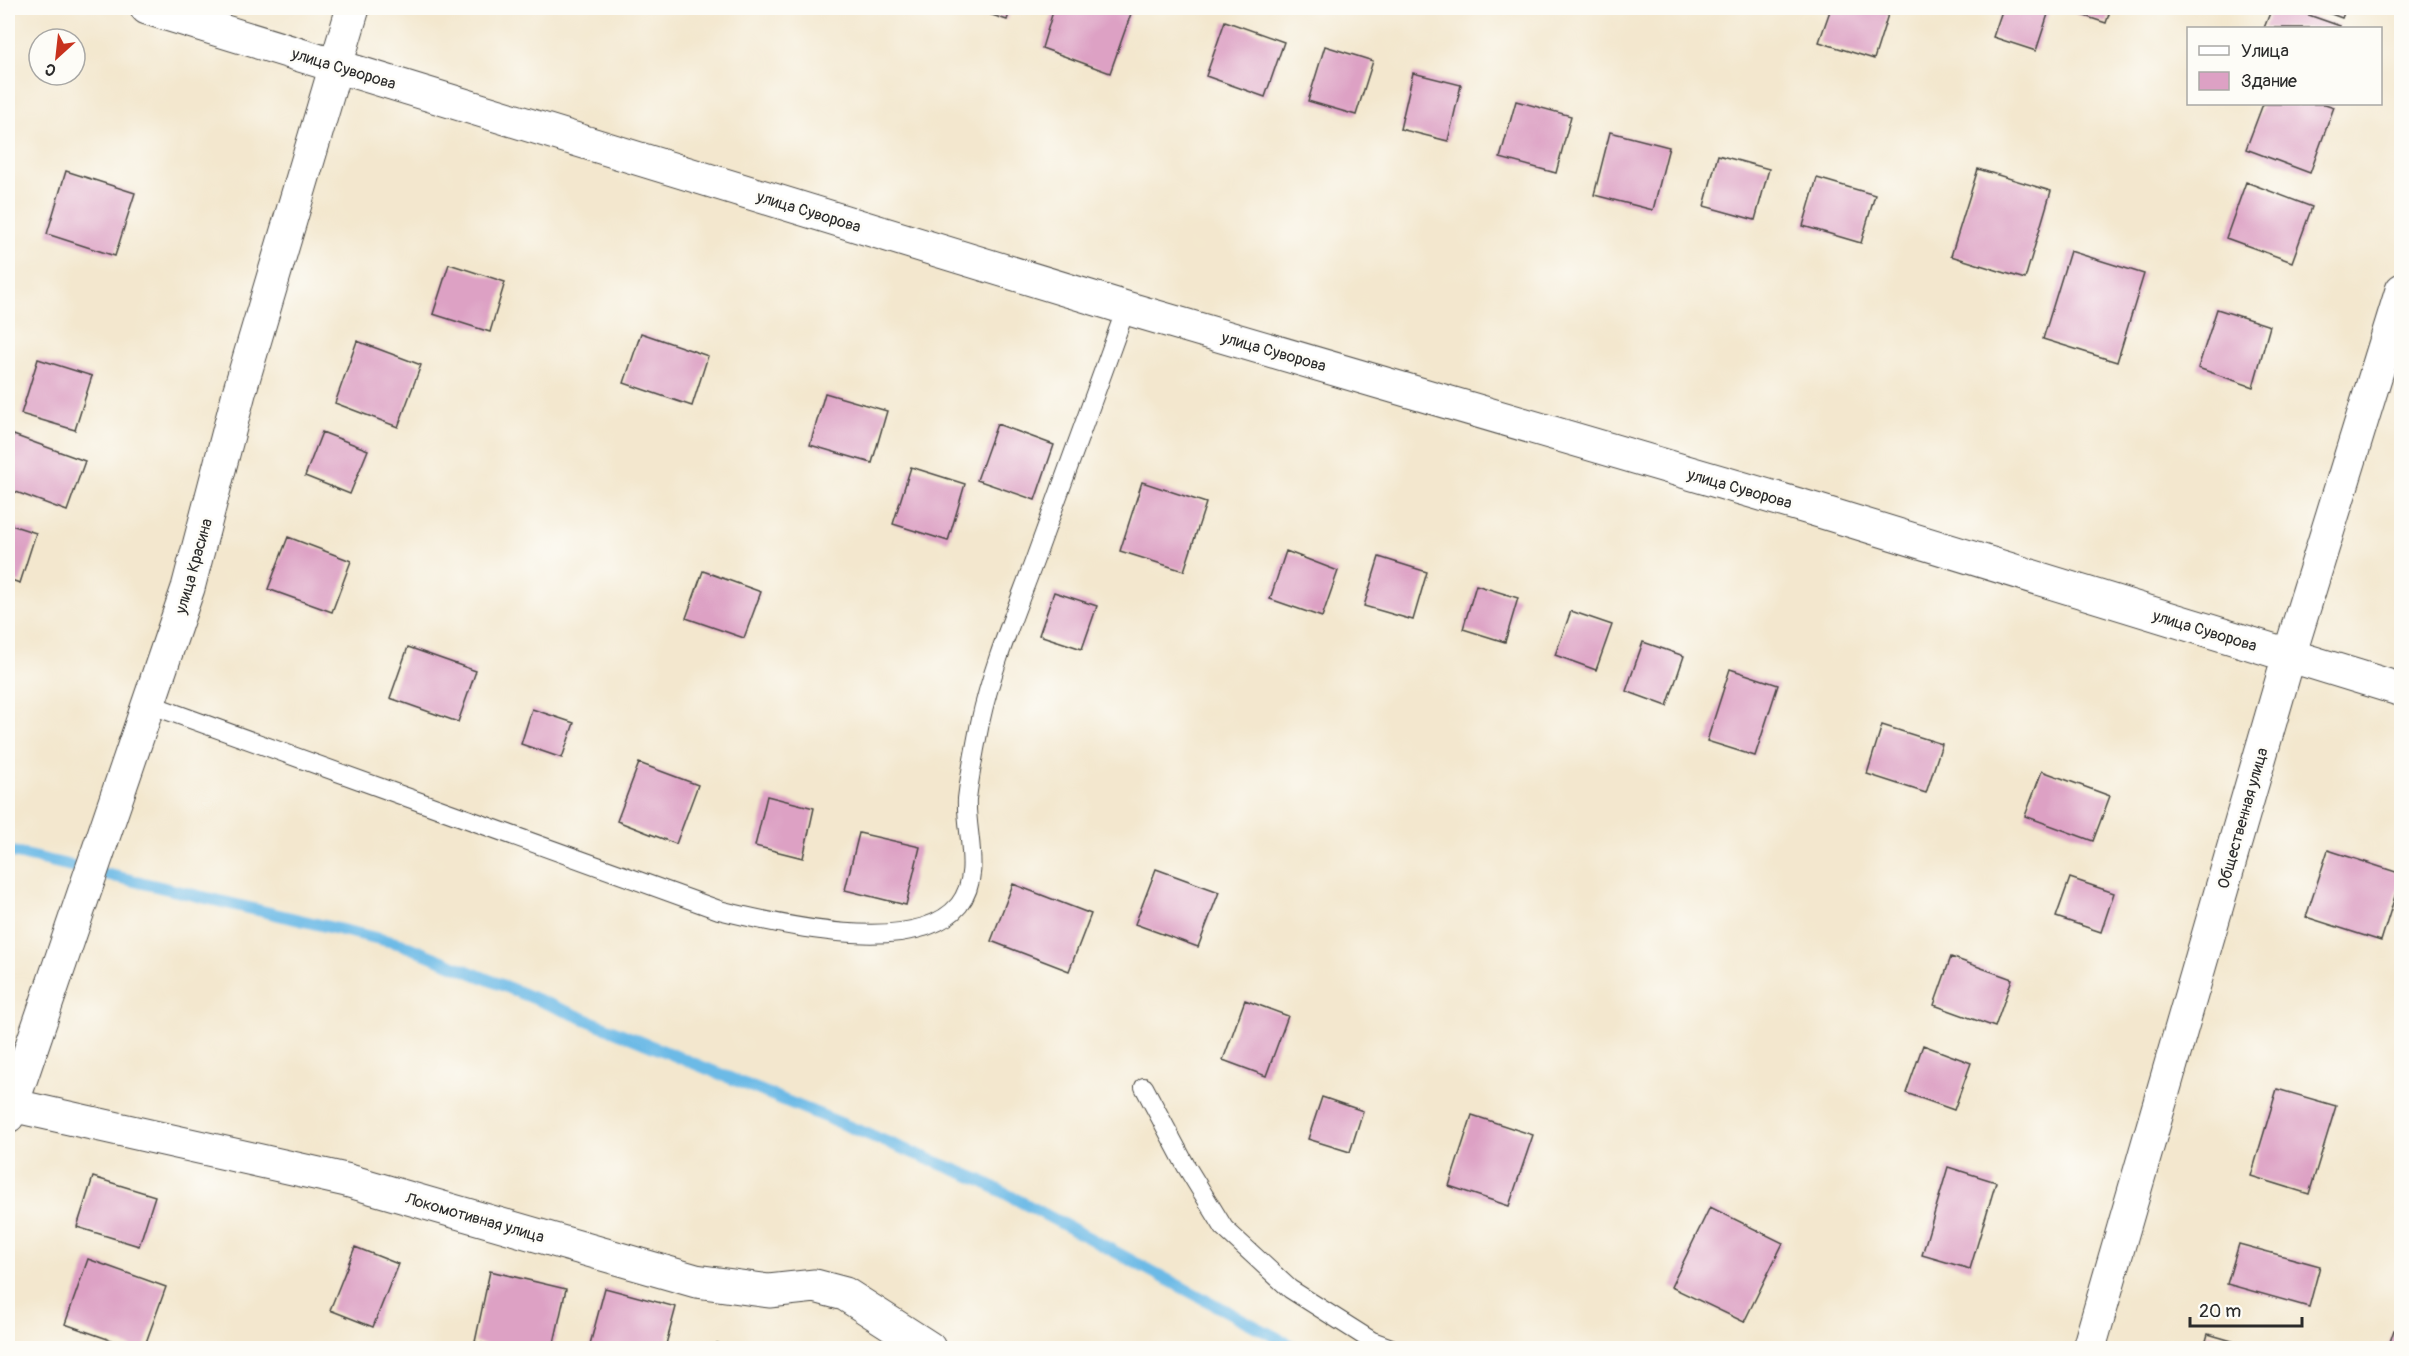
<svg xmlns="http://www.w3.org/2000/svg" width="2409" height="1356" font-family="Pangolin,sans-serif">
	<style>
		.lines { fill: none; stroke-linecap: round; stroke-linejoin: round }
		.stream { stroke: #6cbae6; stroke-width: 12 }
		.building { fill: #dda1c4 }
		.service-casing { stroke: #494743; stroke-width: 20 }
		.minor-casing { stroke: #494743; stroke-width: 35 }
		.service { stroke: #fff; stroke-width: 18 }
		.minor { stroke: #fff; stroke-width: 33 }
		.labels { text-anchor: middle; stroke-width: 5; stroke-linejoin: round; paint-order: stroke }
		.street-label { font-size: 16px; fill: #2b2b2b; stroke: #fdfcf7 }
	</style>
	<rect width="100%" height="100%" fill="#fdfcf7"/>
	<filter id="ink" filterUnits="userSpaceOnUse"><feTurbulence type="fractalNoise" baseFrequency=".0167" numOctaves="2"/><feDisplacementMap in="SourceGraphic" scale="12" xChannelSelector="R" yChannelSelector="G"/><feConvolveMatrix kernelMatrix="1 2 1 2 8 2 1 2 1" color-interpolation-filters="sRGB"/></filter>
	<filter id="wash" filterUnits="userSpaceOnUse"><feTurbulence type="fractalNoise" baseFrequency=".008" numOctaves="4" result="noise"/><feDisplacementMap in="SourceGraphic" scale="24" xChannelSelector="R" yChannelSelector="G"/><feGaussianBlur stdDeviation="1.35" result="paint"/><feColorMatrix in="noise" values="0 0 0 0 0 0 0 0 0 0 0 0 0 0 0 0 0 1.4 0 .05"/><feComposite in="paint" operator="in"/></filter>
	<g filter="url(#wash)">
		<rect width="100%" height="100%" fill="#f3e7ce"/>
		<g class="lines">
			<path class="stream" d="M8,851l393,93 579,236 316,168"/>
		</g>
		<g id="blocks">
			<path class="building" d="M971,8h40l-4,12z
				M1054,8h79l-23,65 -68,-25z
				M1704,8h15l-2,4z
				M1831,8h59l-16,51 -55,-17z
				M2003,8h47l-14,43 -43,-14z
				M2060,8h51l-5,15z
				M2272,8h17l51,18 -1,2h-75z
				M2315,8h31l-4,10z
				M1225,21l59,21 -19,55 -59,-21z
				M1325,46l48,15 -17,54 -48,-14z
				M1413,73l48,12 -13,56 -48,-12z
				M1516,101l55,15 -15,57 -56,-15z
				M2263,104h62l9,3 -24,66 -64,-24z
				M1610,132l59,15 -16,63 -59,-15z
				M1718,155l51,14 -14,51 -51,-14z
				M1978,169l73,22 -26,88 -74,-23z
				M66,171l69,22 -20,63 -68,-22z
				M1817,178l58,17 -14,48 -58,-17z
				M2246,182l66,25 -20,55 -66,-24z
				M2070,251l74,23 -27,88 -74,-23z
				M449,264l56,18 -15,50 -57,-18z
				M2217,309l53,17 -17,61 -55,-19z
				M641,333l67,23 -16,50 -68,-23z
				M357,341l64,24 -23,62 -63,-24z
				M38,359l54,17 -17,54 -54,-16z
				M825,393l62,18 -15,52 -62,-18z
				M997,424l57,21 -19,55 -58,-20z
				M322,432l46,18 -18,44 -45,-18z
				M8,433l77,28 -18,50 -59,-22z
				M911,467l54,17 -17,57 -55,-17z
				M1142,482l64,21 -22,68 -64,-20z
				M8,524l28,9 -16,50 -12,-4z
				M288,537l63,24 -19,51 -64,-23z
				M1286,551l52,20 -16,46 -52,-18z
				M1379,557l48,15 -14,48 -49,-14z
				M703,571l58,21 -17,46 -58,-20z
				M1476,585l42,13 -13,44 -42,-13z
				M1054,592l43,14 -15,43 -43,-14z
				M1571,611l41,14 -16,45 -41,-15z
				M1643,642l41,14 -17,50 -41,-15z
				M408,647l68,24 -18,51 -68,-24z
				M1730,669l48,16 -23,71 -48,-15z
				M532,709l42,14 -12,35 -41,-14z
				M1882,725l60,19 -16,49 -59,-19z
				M639,763l59,22 -22,59 -59,-23z
				M2042,771l68,25 -17,45 -68,-25z
				M767,796l47,12 -11,50 -48,-12z
				M859,833l61,14 -14,58 -61,-15z
				M2328,850l74,24 -21,67 -75,-24z
				M1156,869l63,23 -21,55 -63,-23z
				M2070,878l44,15 -13,39 -45,-15z
				M1013,884l78,30 -22,57 -78,-30z
				M1951,957l61,22 -17,48 -61,-22z
				M1245,1000l43,16 -22,60 -43,-16z
				M1923,1045l48,18 -17,47 -48,-17z
				M2277,1089l59,17 -27,88 -58,-18z
				M1322,1097l41,14 -13,41 -42,-13z
				M1472,1115l61,20 -24,71 -60,-20z
				M1948,1167l48,15 -26,87 -48,-14z
				M93,1177l62,19 -16,50 -62,-19z
				M1710,1207l73,36 -39,79 -73,-35z
				M2239,1244l81,22 -11,41 -82,-23z
				M355,1247l43,17 -25,63 -43,-17z
				M88,1259l78,28 -22,61h-11l-68,-24z
				M490,1271l76,18 -13,59h-50l-28,-6z
				M605,1288l71,19 -11,41h-76z
				M2394,1330l8,3v15h-14z
				M2208,1334l48,14h-52z
				M717,1343l18,5h-19z"/>
		</g>
	</g>
	<g filter="url(#ink)">
		<use href="#blocks" fill-opacity="0" stroke="#494743" stroke-width="1.5"/>
		<g class="lines">
			<defs>
				<path id="service" d="M149,704l570,206c57,14 197,48 240,-5 24,-31 6,-73 8,-106 3,-26 8,-51 13,-76 12,-56 35,-110 55,-164 30,-83 61,-167 91,-251
					M1144,1087l42,79 38,62 66,61 82,52 19,7"/>
				<path id="minor" d="M147,8l979,300 690,202 586,180
					M8,1102l3,3 335,75 350,101 73,10 46,-5 30,8 84,54
					M8,1116l180,-528 51,-195 114,-385
					M2089,1348l200,-692 113,-366"/>
			</defs>
			<use href="#service" class="service-casing"/>
			<use href="#minor" class="minor-casing"/>
			<use href="#service" class="service"/>
			<use href="#minor" class="minor"/>
		</g>
	</g>
	<g class="labels">
		<g class="street-label">
			<text transform="translate(344 68) rotate(17)" y="6">улица Суворова</text>
			<text transform="translate(809 211) rotate(17)" y="6">улица Суворова</text>
			<text transform="translate(1274 351) rotate(16)" y="6">улица Суворова</text>
			<text transform="translate(1740 488) rotate(16)" y="6">улица Суворова</text>
			<text transform="translate(193 566) rotate(-74)" y="6">улица Красина</text>
			<text transform="translate(2205 630) rotate(17)" y="6">улица Суворова</text>
			<text transform="translate(2242 818) rotate(-74)" y="6">Общественная улица</text>
			<text transform="translate(475 1217) rotate(16)" y="6">Локомотивная улица</text>
		</g>
	</g>
	<rect width="2409" height="1356" fill="none" stroke="#fdfcf7" stroke-width="30"/>
	<rect x="2187" y="27" width="195" height="78" fill="#fdfcf7" stroke="#a9a8a5" stroke-width="1.5"/>
	<rect x="2199" y="46" width="30" height="9" fill="#ffffff" stroke="#a9a8a5" stroke-width="1.5"/>
	<text x="2241" y="57" font-size="18" fill="#2b2b2b">Улица</text>
	<rect x="2199" y="72" width="30" height="18" fill="#dda1c4" stroke="#a9a8a5" stroke-width="1.5"/>
	<text x="2241" y="87" font-size="18" fill="#2b2b2b">Здание</text>
	<g transform="translate(57 57) rotate(207)"><circle r="28" fill="#fdfcf7" stroke="#a9a8a5" stroke-width="1.5"/>
	<path d="M0-4.5L10 22L0 15L-10 22Z" fill="#c8321e"/>
	<text y="-9" font-size="16" font-weight="bold" text-anchor="middle" fill="#2b2b2b">С</text>
	</g>
	<path d="M2190 1317v9h112v-9" fill="none" stroke="#2b2b2b" stroke-width="3"/>
	<text x="2199" y="1317" font-size="18" fill="#2b2b2b" stroke="#fdfcf7" stroke-width="4.5" paint-order="stroke">20 m</text>
</svg>
